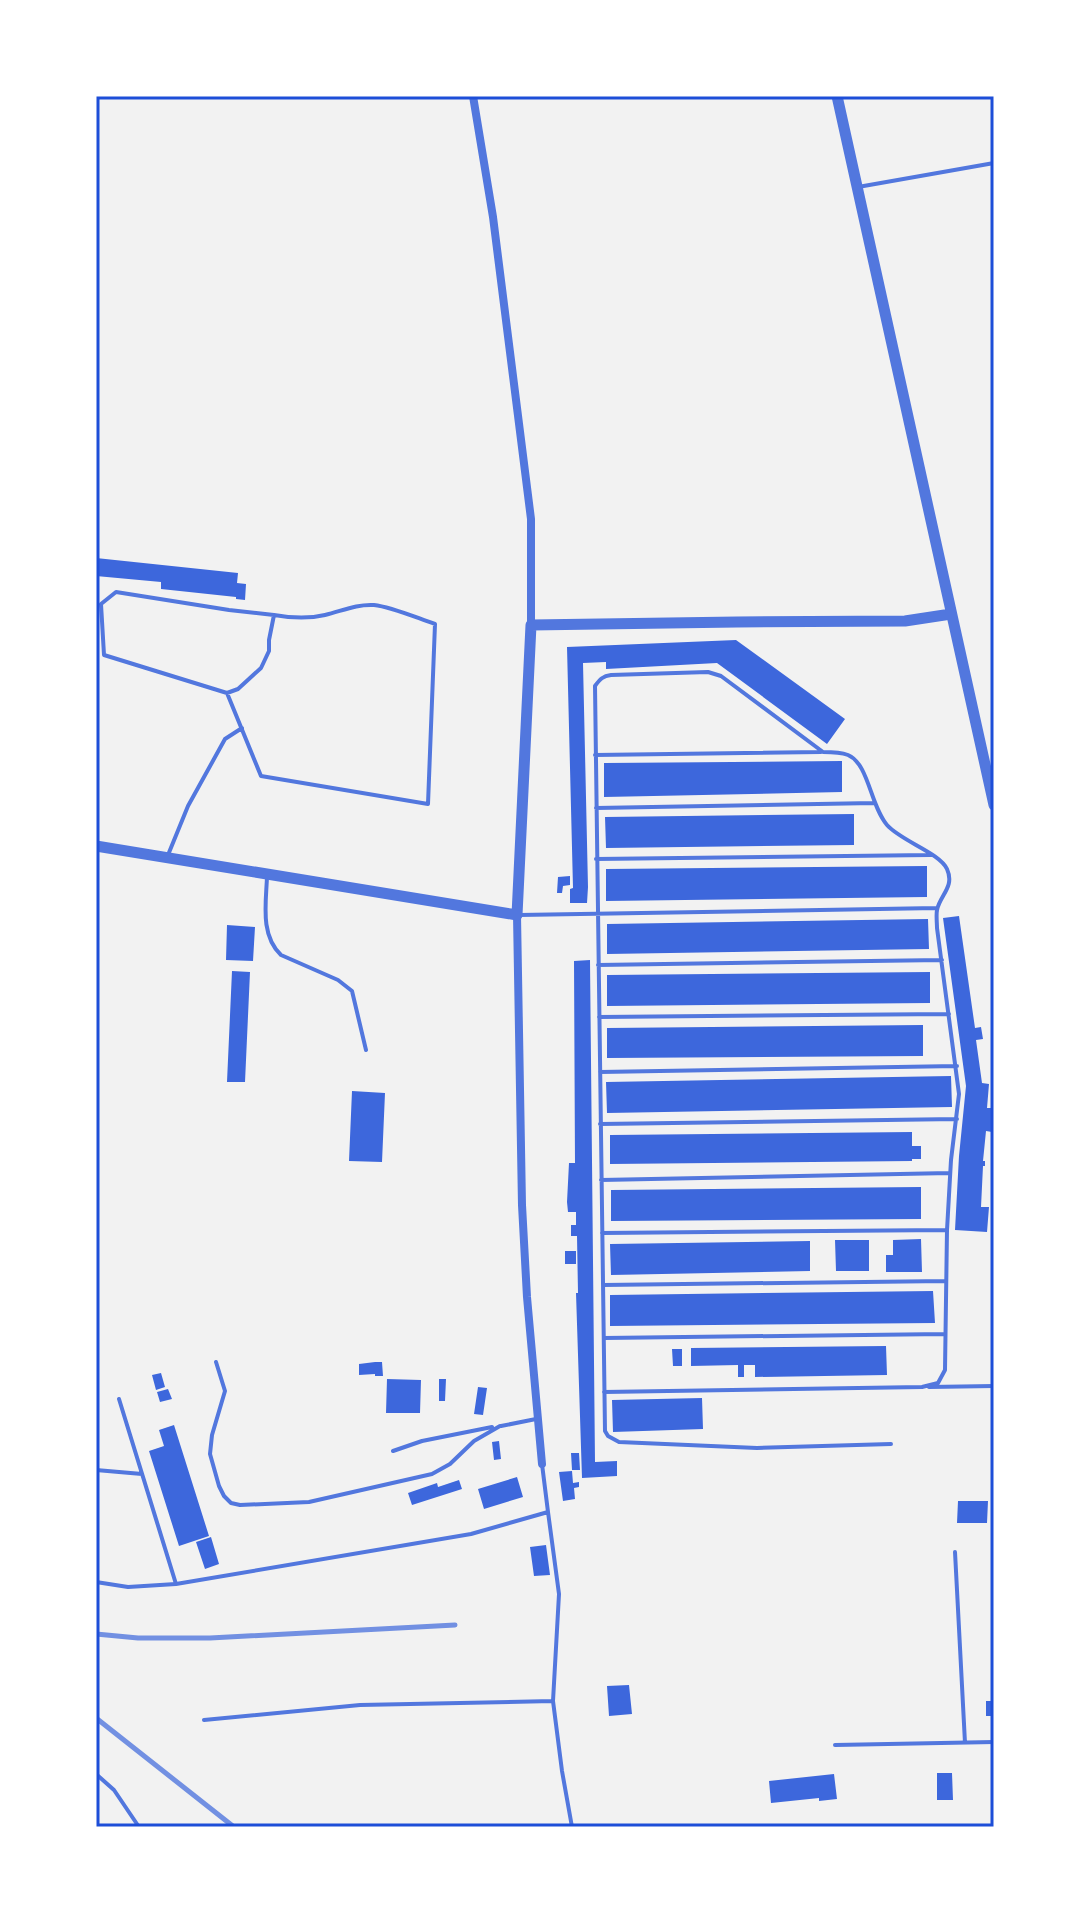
<svg xmlns="http://www.w3.org/2000/svg" width="1090" height="1923" font-family="Inter,sans-serif">
	<style>
		.building { fill: #3d67dc }
		.lines { fill: none; stroke-linecap: round; stroke-linejoin: round }
		.service { stroke: #5277de; stroke-width: 4 }
		.minor { stroke: #5277de; stroke-width: 8 }
		.tertiary { stroke: #5277de; stroke-width: 11 }
		.rail { stroke: #7290e2; stroke-width: 5 }
		.neatline { fill: none; stroke: #1d4ed8; stroke-width: 3 }
	</style>
	<rect width="100%" height="100%" fill="#f2f2f2"/>
	<path class="building" d="M96,558l142,15 -1,10 9,1 -1,16 -9,-1v-2l-75,-8v-7l-65,-6z
		M736,640l109,79 -18,25 -110,-81 -111,6v-7l-23,1 5,224 -1,16h-17v-14l3,-1 -6,-241z
		M842,761v31l-238,5v-34z
		M854,814v31l-248,3 -1,-31z
		M927,866v31l-321,4v-32z
		M570,876v9l-7,1 -1,7h-5l1,-16z
		M959,916l16,112 6,-1 2,12 -7,1 6,43 7,1 -2,24h7l-2,24 -6,-1 -3,30h2v5h-2l-2,41h8l-2,25 -32,-2 4,-74 7,-70 -23,-168z
		M928,919l1,30 -322,5v-30z
		M227,925l28,2 -2,34 -27,-1z
		M590,960l5,502 22,-1v15l-35,2 -6,-185h2l-1,-57h-6v-11h5v-13h-8l-1,-10 2,-39h6l-1,-202z
		M232,971l18,1 -5,110h-18z
		M930,972v31l-323,3v-31z
		M923,1025v31l-316,2v-30z
		M951,1076l1,31 -345,6 -1,-31z
		M352,1091l33,2 -3,69 -33,-1z
		M912,1132v14h9v13h-9v2l-302,3v-29z
		M921,1187v32l-310,2v-31z
		M921,1239l1,33h-36v-17h7v-15z
		M835,1240h34v31h-33z
		M810,1241v30l-199,4 -1,-31z
		M565,1251h11v13h-11z
		M933,1291l2,32 -325,3v-31z
		M886,1346l1,29 -132,2v-12h-11v12h-6v-12l-47,1v-18z
		M672,1349h10v17h-9z
		M375,1362h7l1,14h-8v-2l-16,1v-11z
		M161,1373l4,14 -9,3 -4,-15z
		M387,1379l34,1 -1,33h-34z
		M439,1379h7l-1,22h-6z
		M478,1387l9,1 -4,27 -9,-1z
		M168,1389l4,10 -12,3 -3,-10z
		M702,1398l1,31 -90,3 -1,-32z
		M174,1425l35,111 -30,10 -30,-95 15,-5 -5,-16z
		M499,1441l2,18 -7,1 -2,-18z
		M571,1453h8l1,17h-8z
		M572,1471l1,12 6,-1v5l-5,1 1,11 -12,2 -4,-29z
		M517,1477l6,20 -39,12 -6,-20z
		M459,1480l3,9 -50,16 -4,-12 29,-10 1,4z
		M958,1501h30l-1,22h-30z
		M211,1537l8,27 -14,5 -9,-27z
		M546,1545l4,30 -16,1 -4,-29z
		M629,1685l3,29 -23,2 -2,-30z
		M986,1701h8v15h-8z
		M937,1773h15l1,27h-16z
		M834,1774l3,25 -18,2v-3l-48,5 -2,-22z"/>
	<g class="lines">
		<path class="service" d="M858,187l136,-24
			M116,592l113,18 45,5 -5,25v11l-8,17 -23,21 -11,4 -123,-38 -3,-51z
			M227,693l34,83 167,28 7,-180c-18,-6 -43,-17 -61,-19 -18,-1 -32,6 -49,10 -17,4 -34,3 -51,0
			M595,755l226,-3
			M596,808l278,-5
			M168,855l20,-49 37,-67 17,-11
			M596,859l334,-4
			M267,877c-1,26 -7,58 14,78l57,25 14,11 14,59
			M519,915l418,-7
			M598,965l344,-5
			M599,1017l350,-3
			M600,1072l357,-6
			M600,1124l357,-5
			M601,1180l349,-7
			M602,1233l345,-3
			M603,1285l343,-4
			M604,1338l341,-4
			M96,1359v-1
			M216,1362l9,29 -13,44 -2,19 9,32 5,10 7,7 9,2 69,-3 123,-28 18,-10 24,-23 26,-15
			M929,1387l65,-1
			M604,1392l318,-5 16,-4 7,-13 2,-140 4,-70 8,-66 -22,-166c0,-5 -1,-13 0,-18 3,-15 18,-23 10,-41 -7,-16 -46,-28 -60,-44 -17,-20 -18,-61 -39,-70 -8,-3 -17,-3 -25,-3l-102,-76 -13,-4 -97,3c-8,1 -11,4 -16,11l10,745 3,5 11,6 138,6 134,-4
			M119,1399l57,185
			M501,1426l35,-7
			M393,1451l29,-10 70,-14
			M96,1470l46,4
			M548,1512l11,82 -6,107 9,70 10,56
			M955,1552l10,191
			M96,1582l32,5 48,-3 295,-50 77,-22 -6,-48
			M204,1720l156,-15 193,-4
			M835,1745l159,-3
			M96,1774l18,16 25,37"/>
		<path class="minor" d="M473,96l20,121 38,302v106
			M517,915l5,290 5,92 15,167"/>
		<path class="tertiary" d="M837,96l157,709
			M96,846l421,69 14,-290 206,-3 168,-1 46,-7"/>
		<path class="rail" d="M96,1634l42,4h72l245,-13
			M96,1718l138,109"/>
	</g>
	<rect width="1090" height="1923" fill="none" stroke="#ffffff" stroke-width="196"/>
	<rect x="98" y="98" width="894" height="1727" class="neatline"/>
</svg>
